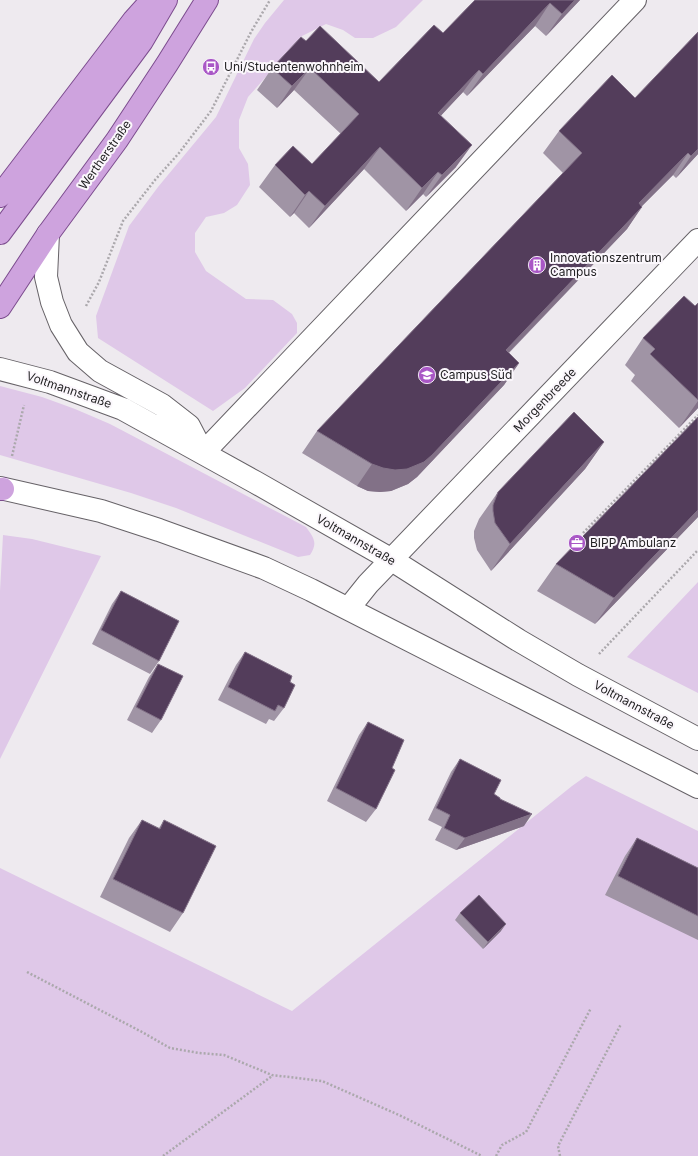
<svg xmlns="http://www.w3.org/2000/svg" width="698" height="1156" font-family="Inter,sans-serif">
	<style>
		.green { fill: #dfc8e8 }
		.lines { fill: none; stroke-linecap: round; stroke-linejoin: round }
		.minor-casing { stroke: #666267; stroke-width: 24 }
		.major-casing { stroke: #7c4c8e; stroke-width: 24 }
		.path { stroke: #aba8ac; stroke-width: 2.5; stroke-dasharray: 2 2; stroke-linecap: butt }
		.minor { stroke: #fff; stroke-width: 22 }
		.major { stroke: #cea3de; stroke-width: 22 }
		.wall { fill: #a094a5 }
		.shaded-wall { fill: #827187 }
		.building { fill: #533d5b; stroke: #827187 }
		.labels { text-anchor: middle; stroke-width: 4; stroke-linejoin: round; paint-order: stroke }
		.poi-label { font-size: 12px; fill: #201f21; stroke: #fbf7fc; text-anchor: start }
		.street-label { font-size: 12px; fill: #201f21; stroke: #fbf7fc }
	</style>
	<rect width="100%" height="100%" fill="#eeeaef"/>
	<path class="green" d="M284,0h139l-27,27 -23,11h-18l-12,-8 -17,-6 -24,12 -54,61 -9,23v28l9,16 2,21 -13,20 -13,8 -18,4 -11,16v19l11,19 40,28 27,1 19,14 5,9v10l-52,55 -32,23 -115,-73 -2,-22 33,-90 29,-39 58,-70 38,-78 11,-16z
		M0,386l42,11 33,12 35,15 196,103c8,11 12,16 4,28l-12,2 -122,-49 -45,-15 -131,-38z
		M3,535l29,4 69,17 -101,203v-168z
		M698,582v111l-71,-36z
		M586,776l112,55v325h-698v-288l292,143 280,-225z"/>
	<g class="lines">
		<defs>
			<path id="minor" d="M48,234l-2,43 6,25 9,23 17,27 22,19 62,34 27,21 14,27
				M0,369l50,13 73,27 132,73 137,78 126,80 60,35 120,64
				M203,453l432,-453
				M0,488l101,23 58,19 105,38 47,22 387,197
				M348,609l20,-25 330,-344"/>
			<path id="major" d="M0,196l134,-176 18,-20
				M0,233l142,-192 24,-41
				M0,307l48,-73 69,-94 50,-76 40,-64
				M0,489h3"/>
		</defs>
		<use href="#minor" class="minor-casing"/>
		<use href="#major" class="major-casing"/>
		<path class="path" d="M86,306l13,-24 24,-61 32,-41 24,-27 32,-42 40,-79 19,-32
			M12,456l12,-51
			M583,533l115,-118
			M599,654l99,-104
			M27,972l115,60 28,16 29,5 25,2 48,20 50,6 77,34 83,41
			M163,1156l109,-80
			M496,1156l6,-11 24,-13 65,-124
			M560,1156l-2,-10 63,-122"/>
		<use href="#minor" class="minor"/>
		<use href="#major" class="major"/>
	</g>
	<path class="wall" d="M475,0h105l-34,36 -11,-10 -68,70 -4,-4 -22,23 15,52 -30,30 -3,-3 -17,17 -42,-42 -55,59 -15,-15 -4,4 -31,-30 16,-22 37,-1 29,-30 -47,-44 -17,18 -20,-18 15,-22 34,-27 73,41 64,-49z
		M635,98l63,56 -22,24 -3,-3 -31,31 -15,23 -118,124 10,10 -15,22 -87,92 -9,7 -17,7 -11,1 -12,-1 -11,-5 -55,-33 15,-22 246,-258 -20,-20 16,-22z
		M698,303v105l-19,20 -48,-47 4,-6 -10,-10 18,-27 52,-32z
		M604,442l-19,27 -94,102 -14,-21 -3,-12v-7l5,-12 19,-27z
		M698,517l-103,107 -58,-33 19,-27z
		M121,591l38,70 -9,13 -58,-30 20,-40z
		M245,652l45,30 -6,26 -10,13 -5,-2 -3,5 -48,-24 18,-35z
		M158,664l3,56 -9,13 -25,-13 22,-43z
		M368,722l24,46 -16,41 -10,13 -39,-21 32,-66z
		M460,759l34,35 6,5 24,27 -68,24 -21,-10 7,-13 -14,-7 23,-48z
		M142,820l17,8 5,-8 19,93 -13,19 -70,-35 29,-59z
		M637,838l61,30v72l-93,-45 20,-39z
		M460,913l41,18 -18,18 -28,-29z"/>
	<path class="shaded-wall" d="M575,0h5l-34,36 16,-22z
		M550,3l-15,23 -68,70 16,-22z
		M310,68l-16,22 -17,18 15,-22z
		M479,70l-16,22 -40,43 15,-22z
		M472,145l-16,22 -30,30 16,-22z
		M380,147l-16,22 -55,59 16,-22z
		M698,149v5l-22,24 15,-22z
		M688,153l-15,22 -50,50 16,-22z
		M438,172l-15,22 -17,17 16,-23z
		M309,191l-15,22 -4,4 15,-22z
		M642,207l-15,22 -137,143 16,-22z
		M519,363l-15,22 -87,92 -9,7 -17,7 -11,1 -12,-1 -11,-5 15,-22z
		M698,401v7l-19,20z
		M604,442l-19,27 -94,102 19,-27z
		M698,510v7l-103,107 19,-26z
		M532,814l-8,12 -68,24 9,-12z
		M506,924l-5,7 -18,18 5,-7z"/>
	<path class="building" d="M475,0h100l-13,14 -12,-11 -67,71 -4,-4 -41,43 34,32 -30,30 -4,-3 -16,16 -42,-41 -55,59 -16,-15 -4,4 -30,-30 18,-19 19,18 47,-50 -49,-46 -18,18 -20,-18 29,-31 5,4 14,-15 59,56 55,-57 9,8z
		M698,32v117l-7,7 -3,-3 -49,50 3,4 -136,143 13,13 -87,92 -8,7 -17,7 -12,1 -12,-2 -11,-4 -55,-33 265,-278 -23,-22 53,-56 23,23z
		M684,296l11,10 3,-3v97l-48,-46 5,-5 -12,-11z
		M574,412l30,30 -94,102 -15,-21 -2,-12v-6l5,-13z
		M698,417v93l-84,88 -58,-34z
		M121,591l58,30 -20,40 -58,-31z
		M245,652l47,24 -2,6 5,3 -11,23 -6,-3 -3,6 -47,-24z
		M158,664l25,12 -22,44 -25,-13z
		M368,722l36,18 -12,28 3,2 -19,39 -40,-21z
		M460,759l41,21 -7,14 6,4v1l32,15 -67,24 -21,-10 6,-13 -14,-7z
		M142,820l18,9 4,-9 52,26 -33,67 -70,-34z
		M637,838l61,30v48l-80,-40z
		M479,895l27,29 -18,18 -28,-29z"/>
	<defs>
		<symbol id="bus-disc" viewBox="-11 -11 22 22"><circle r="9.5" fill="#a957c6" stroke="#fbf7fc"/><path d="M-5-6H5V4H4V6H2V4H-2V6H-4V4H-5ZM-3.5-4V0h7V-4ZM-3.5 1.2v1.5H-2V1.2ZM2 1.2v1.5H3.5V1.2Z" fill="#fff"/></symbol>
		<symbol id="building-disc" viewBox="-11 -11 22 22"><circle r="9.5" fill="#a957c6" stroke="#fbf7fc"/><path d="M-4-6H4V6H1V3H-1V6H-4ZM-2.5-4.3h1.7v1.8h-1.7ZM.8-4.3h1.7v1.8H.8ZM-2.5-1h1.7V.8h-1.7ZM.8-1h1.7V.8H.8Z" fill="#fff"/></symbol>
		<symbol id="university-disc" viewBox="-11 -11 22 22"><circle r="9.5" fill="#a957c6" stroke="#fbf7fc"/><path d="M0-5L7-2L0 1L-7-2ZM-4 1L0 2.5L4 1V4Q0 6-4 4Z" fill="#fff"/></symbol>
		<symbol id="office-disc" viewBox="-11 -11 22 22"><circle r="9.5" fill="#a957c6" stroke="#fbf7fc"/><path d="M-6-3h4V-5.5h4V-3h4V5H-6ZM-1-4.5V-3h2v-1.5ZM-6 0V1H6V0Z" fill="#fff"/></symbol>
	</defs>
	<g fill-rule="evenodd">
		<use href="#bus-disc" x="201" y="57" width="20" height="20"/>
		<use href="#building-disc" x="527" y="255" width="20" height="20"/>
		<use href="#university-disc" x="417" y="365" width="20" height="20"/>
		<use href="#office-disc" x="567" y="533" width="20" height="20"/>
	</g>
	<g class="labels">
		<g class="poi-label">
			<text x="224" y="71">Uni/Studentenwohnheim</text>
			<text x="550" y="262">Innovationszentrum<tspan x="550" dy="14">Campus</tspan></text>
			<text x="440" y="379">Campus Süd</text>
			<text x="590" y="547">BIPP Ambulanz</text>
		</g>
		<g class="street-label">
			<text transform="translate(105 155) rotate(-55)" y="4">Wertherstraße</text>
			<text transform="translate(69 390) rotate(19)" y="4">Voltmannstraße</text>
			<text transform="translate(545 400) rotate(-46)" y="4">Morgenbreede</text>
			<text transform="translate(356 540) rotate(30)" y="4">Voltmannstraße</text>
			<text transform="translate(634 705) rotate(28)" y="4">Voltmannstraße</text>
		</g>
	</g>
</svg>
